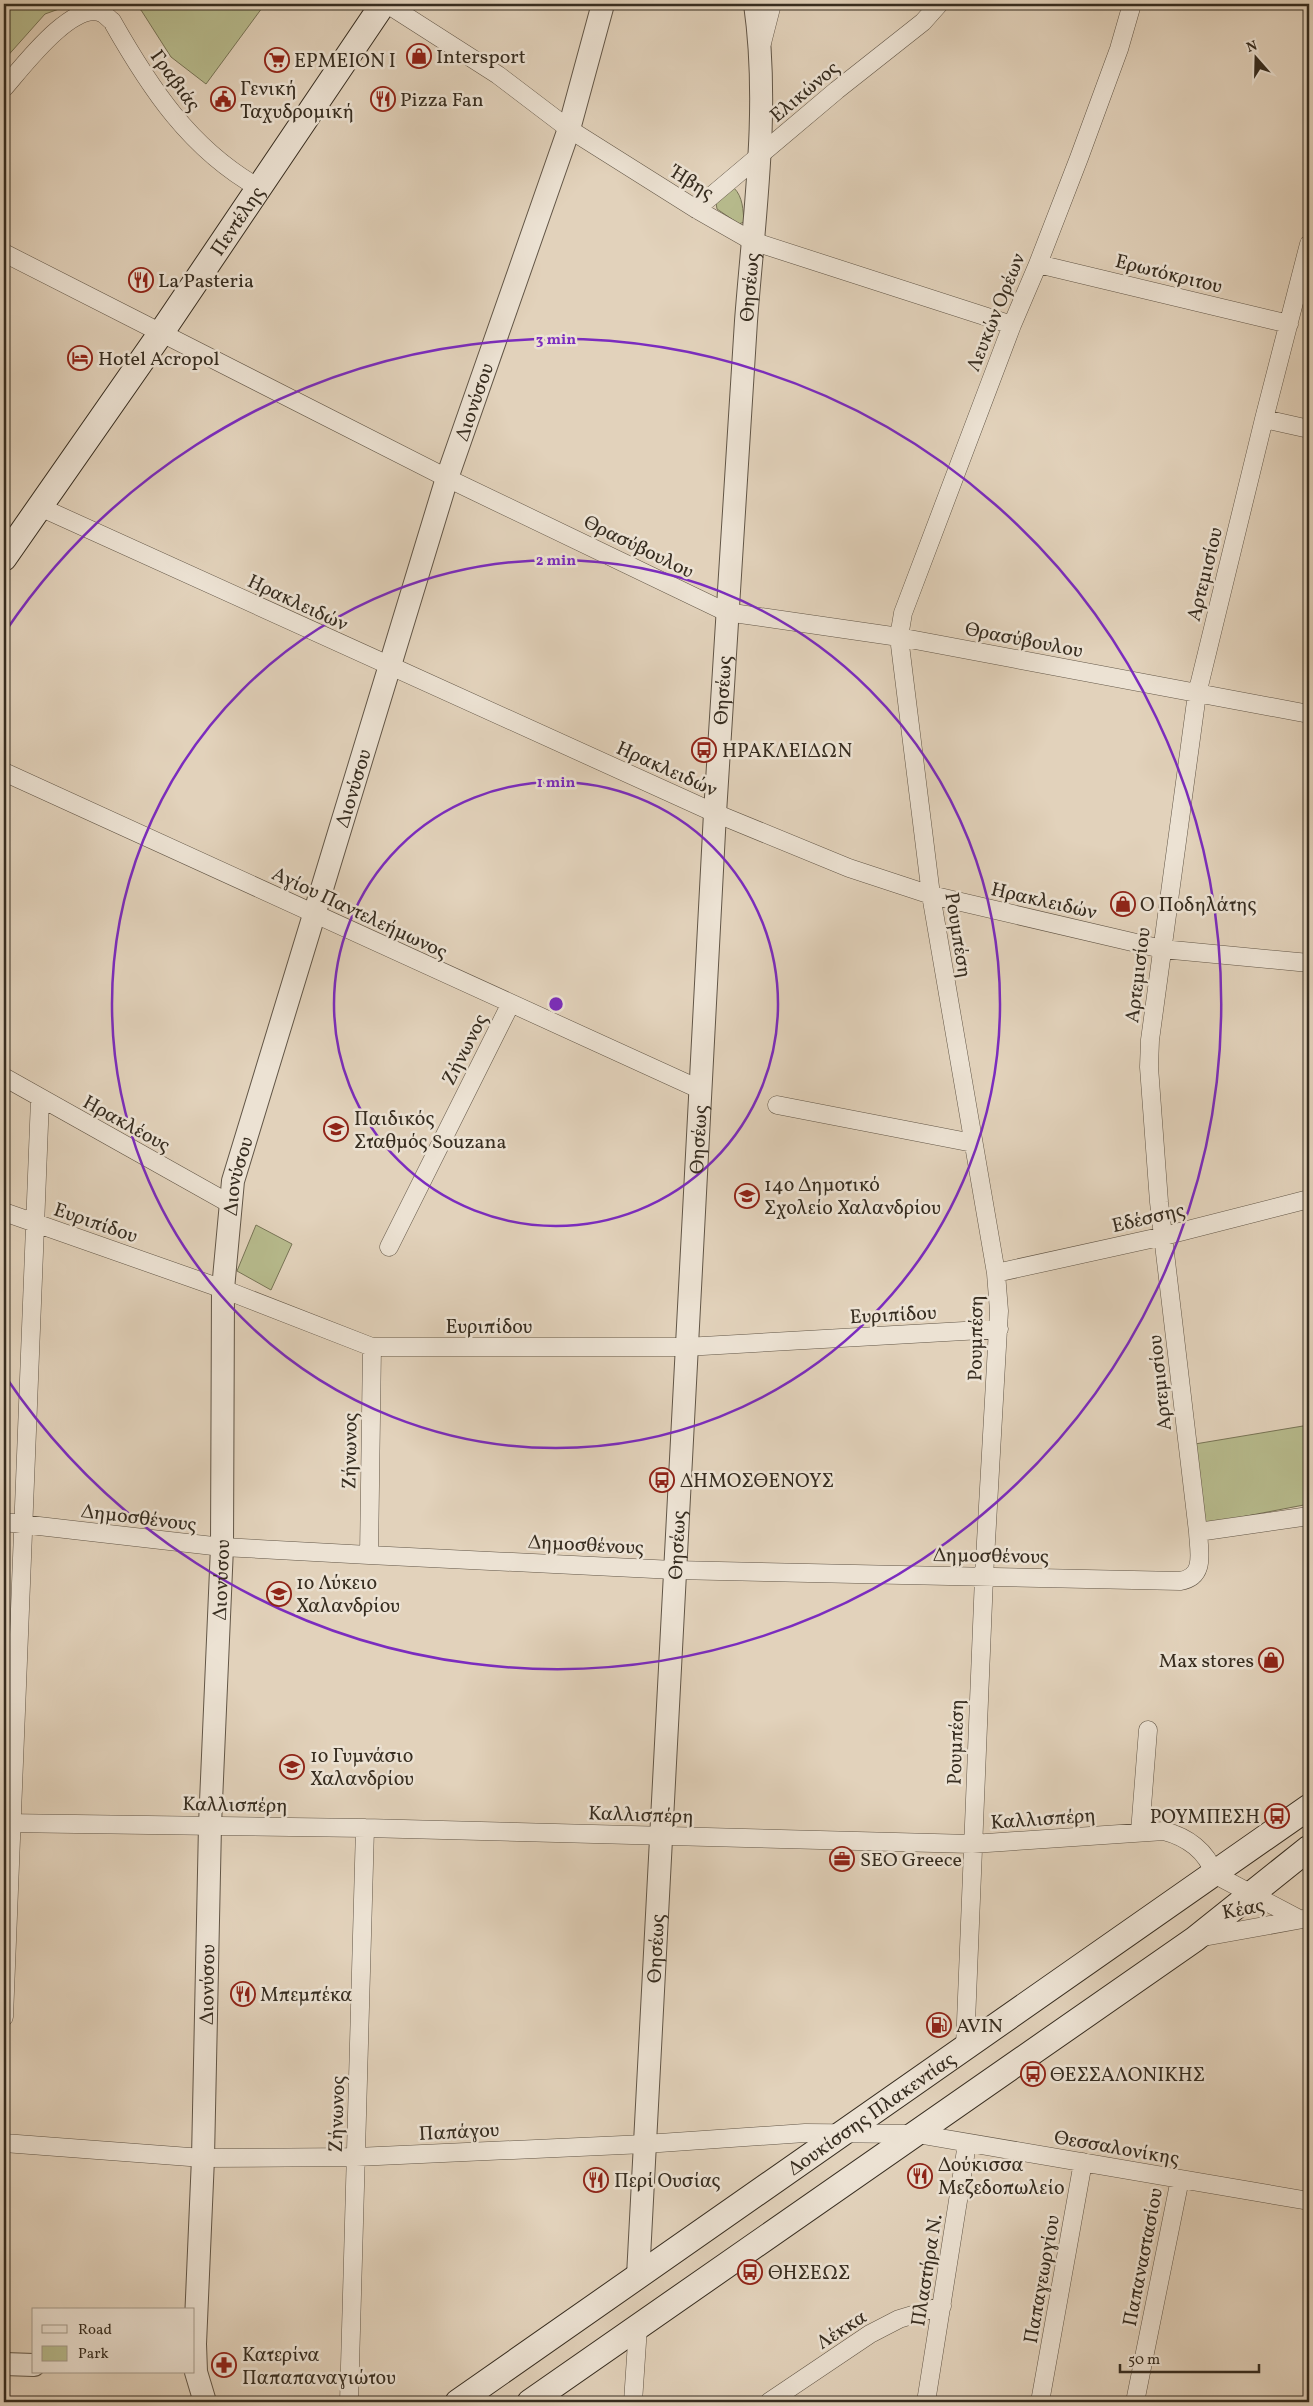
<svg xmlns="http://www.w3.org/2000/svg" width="1313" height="2406" font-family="Vollkorn,serif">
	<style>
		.green { fill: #b7bb8d; stroke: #777456 }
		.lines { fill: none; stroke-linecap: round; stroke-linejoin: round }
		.minor-casing { stroke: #625647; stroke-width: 19 }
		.tertiary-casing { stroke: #625647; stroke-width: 24 }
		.secondary-casing { stroke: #372d20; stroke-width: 27 }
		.minor { stroke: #ece2d3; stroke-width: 18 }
		.tertiary { stroke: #ece2d3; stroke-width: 22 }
		.secondary { stroke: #ece2d3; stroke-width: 25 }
		.ring { fill: none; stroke: #7b2cbf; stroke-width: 2.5 }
		.labels { text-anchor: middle; stroke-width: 5; stroke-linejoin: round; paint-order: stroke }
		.poi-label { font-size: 20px; fill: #372d20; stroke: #ece2d3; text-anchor: start }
		.street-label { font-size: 20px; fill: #372d20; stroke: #ece2d3 }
		.centre { fill: #7b2cbf; stroke: #ece2d3; stroke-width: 2.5 }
		.ring-label { font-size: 15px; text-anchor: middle; font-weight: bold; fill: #7b2cbf; stroke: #ece2d3; stroke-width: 5; stroke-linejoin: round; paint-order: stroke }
	</style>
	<rect width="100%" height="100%" fill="#e2d2bb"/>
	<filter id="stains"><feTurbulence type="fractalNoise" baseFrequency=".004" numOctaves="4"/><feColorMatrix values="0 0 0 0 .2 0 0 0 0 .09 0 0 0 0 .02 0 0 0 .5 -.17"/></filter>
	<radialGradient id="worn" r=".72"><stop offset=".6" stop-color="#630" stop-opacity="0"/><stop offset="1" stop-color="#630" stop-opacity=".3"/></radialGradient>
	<path class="green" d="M4,4h69l-28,10 -41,46z
		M126,4h136v4l-56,76 -35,-27 -30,-47z
		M734,188c9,9 9,22 10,34l-5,2 -22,-15 -1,-6z
		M256,1225l36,19 -21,46 -34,-19z
		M1309,1425v79l-104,20 -10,-80z"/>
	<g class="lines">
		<defs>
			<path id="minor" d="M387,4l111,71 71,54 127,80 56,32 260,84
				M762,43l10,-39
				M4,88c17,-19 68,-88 98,-75 4,2 7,6 10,8 38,67 78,128 147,167
				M696,209l141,-119 86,-68 16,-18
				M4,253l443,225 279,134 173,25 410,77
				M1038,264l251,60
				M1264,419l45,10
				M40,507l675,306 134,55 82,27 231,54 147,14
				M4,772l695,317
				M4,1077l228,128
				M777,1105l196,38
				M4,1212l219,77 149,58h313l314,-18
				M389,1247l121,-242
				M996,1273l168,-37 145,-37
				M4,1522l218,25 147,8 305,15 506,11c26,-4 19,-29 18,-49l-39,-330 -10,-135 1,-27 47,-346 67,-275 45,-175
				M1198,1532l111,-16
				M369,1555l3,-208
				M4,1823l361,5 607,16 192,-13c23,6 43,20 50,43l85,45
				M1140,1832l8,-102
				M1198,1938l105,-19
				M4,2017l36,-918
				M965,2047l19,-470 15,-266 -3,-38 -65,-378 -32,-258 4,-24 109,-288 26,-61 41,-106 40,-109 13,-45
				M4,2143l199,15 153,-1 289,-13 160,-11 112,1 392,67
				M349,2402l16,-574
				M633,2402l5,-75
				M769,2402l101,-68 29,-15 43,-13
				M926,2402l41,-258
				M1040,2402l43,-240
				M1135,2402l45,-223"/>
			<g id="tertiary">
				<path id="s1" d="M638,2276l77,-1463c9,-164 20,-328 31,-492 8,-105 24,-213 9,-317"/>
				<path d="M4,2364l30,1"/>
				<path id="s2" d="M205,2402l-9,-30 -1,-28 8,-186 7,-333 12,-278 1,-258 10,-108 214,-703 122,-349 34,-125"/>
			</g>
			<g id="secondary">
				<path id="s3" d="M4,558l157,-225 222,-329"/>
				<path id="s4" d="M458,2402l851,-595"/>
				<path d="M530,2402l665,-463 114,-91"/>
			</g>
		</defs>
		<use href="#minor" class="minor-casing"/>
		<use href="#tertiary" class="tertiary-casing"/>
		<use href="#secondary" class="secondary-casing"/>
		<use href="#minor" class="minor"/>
		<use href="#tertiary" class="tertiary"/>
		<use href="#secondary" class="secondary"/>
	</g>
	<g class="ring">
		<circle cx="556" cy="1004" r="222"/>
		<circle cx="556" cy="1004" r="444"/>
		<path d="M5 632A665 665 0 1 1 5 1376"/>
	</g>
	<defs>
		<symbol id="shop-ring" viewBox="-11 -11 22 22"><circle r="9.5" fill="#ece2d3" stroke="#8f2418" stroke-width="1.5"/><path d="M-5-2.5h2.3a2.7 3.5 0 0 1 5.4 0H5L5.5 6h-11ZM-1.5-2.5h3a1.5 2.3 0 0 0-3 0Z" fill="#8f2418"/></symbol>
		<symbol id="supermarket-ring" viewBox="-11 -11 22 22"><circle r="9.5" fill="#ece2d3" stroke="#8f2418" stroke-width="1.5"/><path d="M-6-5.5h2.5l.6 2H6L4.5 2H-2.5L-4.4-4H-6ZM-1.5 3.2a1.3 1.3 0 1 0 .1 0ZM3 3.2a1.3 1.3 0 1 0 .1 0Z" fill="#8f2418"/></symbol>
		<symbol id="civic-ring" viewBox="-11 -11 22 22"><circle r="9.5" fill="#ece2d3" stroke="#8f2418" stroke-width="1.5"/><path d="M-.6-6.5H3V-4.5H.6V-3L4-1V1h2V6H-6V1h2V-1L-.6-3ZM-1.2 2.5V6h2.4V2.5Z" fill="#8f2418"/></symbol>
		<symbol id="restaurant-ring" viewBox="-11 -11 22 22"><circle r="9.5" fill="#ece2d3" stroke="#8f2418" stroke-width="1.5"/><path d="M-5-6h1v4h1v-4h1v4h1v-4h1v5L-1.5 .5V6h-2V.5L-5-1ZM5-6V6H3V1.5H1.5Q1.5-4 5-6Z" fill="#8f2418"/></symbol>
		<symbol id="hotel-ring" viewBox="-11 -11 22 22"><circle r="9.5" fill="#ece2d3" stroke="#8f2418" stroke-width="1.5"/><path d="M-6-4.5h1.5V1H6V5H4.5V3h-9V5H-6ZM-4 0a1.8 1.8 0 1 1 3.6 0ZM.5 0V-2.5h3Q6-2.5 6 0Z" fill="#8f2418"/></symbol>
		<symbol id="bus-ring" viewBox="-11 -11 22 22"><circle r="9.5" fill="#ece2d3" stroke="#8f2418" stroke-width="1.5"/><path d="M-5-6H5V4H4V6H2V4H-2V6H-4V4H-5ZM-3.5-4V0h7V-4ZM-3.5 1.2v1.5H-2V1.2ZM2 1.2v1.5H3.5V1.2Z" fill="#8f2418"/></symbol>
		<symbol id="school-ring" viewBox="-11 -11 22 22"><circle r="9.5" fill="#ece2d3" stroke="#8f2418" stroke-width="1.5"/><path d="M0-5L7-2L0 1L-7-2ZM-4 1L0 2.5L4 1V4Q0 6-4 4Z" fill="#8f2418"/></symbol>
		<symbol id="office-ring" viewBox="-11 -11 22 22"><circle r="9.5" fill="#ece2d3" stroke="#8f2418" stroke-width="1.5"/><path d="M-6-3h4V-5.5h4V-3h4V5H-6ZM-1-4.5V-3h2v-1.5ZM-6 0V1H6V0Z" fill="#8f2418"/></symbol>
		<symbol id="fuel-ring" viewBox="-11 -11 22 22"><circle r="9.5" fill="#ece2d3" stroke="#8f2418" stroke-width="1.5"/><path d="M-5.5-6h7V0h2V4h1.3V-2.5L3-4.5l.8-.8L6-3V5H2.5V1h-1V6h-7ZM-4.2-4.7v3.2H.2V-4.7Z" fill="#8f2418"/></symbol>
		<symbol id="pharmacy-ring" viewBox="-11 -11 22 22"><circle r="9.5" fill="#ece2d3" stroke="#8f2418" stroke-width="1.5"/><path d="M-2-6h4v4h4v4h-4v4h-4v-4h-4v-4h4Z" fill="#8f2418"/></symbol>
	</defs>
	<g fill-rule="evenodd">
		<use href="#shop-ring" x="405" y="42" width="28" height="28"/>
		<use href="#supermarket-ring" x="263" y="46" width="28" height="28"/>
		<use href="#civic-ring" x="209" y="85" width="28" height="28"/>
		<use href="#restaurant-ring" x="369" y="85" width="28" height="28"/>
		<use href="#restaurant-ring" x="127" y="266" width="28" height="28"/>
		<use href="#hotel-ring" x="66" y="344" width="28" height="28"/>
		<use href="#bus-ring" x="690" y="736" width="28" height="28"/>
		<use href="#shop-ring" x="1109" y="890" width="28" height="28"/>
		<use href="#school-ring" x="322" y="1115" width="28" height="28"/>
		<use href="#school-ring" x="733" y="1182" width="28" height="28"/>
		<use href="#bus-ring" x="648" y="1466" width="28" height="28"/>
		<use href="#school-ring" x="265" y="1580" width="28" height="28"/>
		<use href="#shop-ring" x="1257" y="1646" width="28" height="28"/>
		<use href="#school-ring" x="278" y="1753" width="28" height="28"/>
		<use href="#bus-ring" x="1263" y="1802" width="28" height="28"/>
		<use href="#office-ring" x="828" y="1845" width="28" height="28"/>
		<use href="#restaurant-ring" x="229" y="1980" width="28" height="28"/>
		<use href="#fuel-ring" x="925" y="2011" width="28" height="28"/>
		<use href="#bus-ring" x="1019" y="2060" width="28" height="28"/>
		<use href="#restaurant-ring" x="906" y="2162" width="28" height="28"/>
		<use href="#restaurant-ring" x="582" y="2166" width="28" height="28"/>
		<use href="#bus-ring" x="736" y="2258" width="28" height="28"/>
		<use href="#pharmacy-ring" x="210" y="2351" width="28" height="28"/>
	</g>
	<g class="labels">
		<g class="poi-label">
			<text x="436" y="63">Intersport</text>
			<text x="294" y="67">ΕΡΜΕΙΟΝ Ι</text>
			<text x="240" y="95">Γενική<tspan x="240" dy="23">Ταχυδρομική</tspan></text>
			<text x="400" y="106">Pizza Fan</text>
			<text x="158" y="287">La Pasteria</text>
			<text x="98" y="365">Hotel Acropol</text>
			<text x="722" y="757">ΗΡΑΚΛΕΙΔΩΝ</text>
			<text x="1140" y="911">Ο Ποδηλάτης</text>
			<text x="354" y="1125">Παιδικός<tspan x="354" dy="23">Σταθμός Souzana</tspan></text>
			<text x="764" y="1191">14ο Δημοτικό<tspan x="764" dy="23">Σχολείο Χαλανδρίου</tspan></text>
			<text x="680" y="1487">ΔΗΜΟΣΘΕΝΟΥΣ</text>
			<text x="296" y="1589">1ο Λύκειο<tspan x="296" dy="23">Χαλανδρίου</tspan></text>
			<text x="1254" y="1667" text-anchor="end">Max stores</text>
			<text x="310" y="1762">1ο Γυμνάσιο<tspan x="310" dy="23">Χαλανδρίου</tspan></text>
			<text x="1260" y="1823" text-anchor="end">ΡΟΥΜΠΕΣΗ</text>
			<text x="860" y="1866">SEO Greece</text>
			<text x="260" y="2001">Μπεμπέκα</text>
			<text x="956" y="2032">AVIN</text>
			<text x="1050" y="2081">ΘΕΣΣΑΛΟΝΙΚΗΣ</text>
			<text x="938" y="2171">Δούκισσα<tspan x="938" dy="23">Μεζεδοπωλείο</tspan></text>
			<text x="614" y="2187">Περί Ουσίας</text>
			<text x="768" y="2279">ΘΗΣΕΩΣ</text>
			<text x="242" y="2361">Κατερίνα<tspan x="242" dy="23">Παπαπαναγιώτου</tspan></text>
		</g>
		<g class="street-label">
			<text transform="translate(176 80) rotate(54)" y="7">Γραβιάς</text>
			<text transform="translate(804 91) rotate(-40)" y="7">Ελικώνος</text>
			<text transform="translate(693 182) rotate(32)" y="7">Ήβης</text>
			<text dy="7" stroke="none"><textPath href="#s3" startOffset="410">Πεντέλης</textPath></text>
			<text transform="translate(1169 273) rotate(14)" y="7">Ερωτόκριτου</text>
			<text dy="7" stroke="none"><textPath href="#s1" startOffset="1992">Θησέως</textPath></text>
			<text transform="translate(995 312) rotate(-68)" y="7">Λευκών Ορέων</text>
			<text dy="7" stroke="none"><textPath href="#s2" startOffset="2039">Διονύσου</textPath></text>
			<text transform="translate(639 546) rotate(26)" y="7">Θρασύβουλου</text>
			<text transform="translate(1204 574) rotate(-76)" y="7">Αρτεμισίου</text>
			<text transform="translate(298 602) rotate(25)" y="7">Ηρακλειδών</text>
			<text transform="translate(1024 639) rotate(11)" y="7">Θρασύβουλου</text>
			<text dy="7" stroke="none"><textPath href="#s1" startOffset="1588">Θησέως</textPath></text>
			<text transform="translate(667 768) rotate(24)" y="7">Ηρακλειδών</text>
			<text dy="7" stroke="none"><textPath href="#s2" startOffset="1634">Διονύσου</textPath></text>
			<text transform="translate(1044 900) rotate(13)" y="7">Ηρακλειδών</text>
			<text transform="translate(360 912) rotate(25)" y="7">Αγίου Παντελεήμωνος</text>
			<text transform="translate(959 935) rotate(81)" y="7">Ρουμπέση</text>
			<text transform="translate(1137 975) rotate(-83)" y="7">Αρτεμισίου</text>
			<text transform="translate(464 1049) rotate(-63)" y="7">Ζήνωνος</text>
			<text transform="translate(127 1123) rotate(29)" y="7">Ηρακλέους</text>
			<text dy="7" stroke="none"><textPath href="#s1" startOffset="1138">Θησέως</textPath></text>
			<text dy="7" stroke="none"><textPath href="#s2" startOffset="1229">Διονύσου</textPath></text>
			<text transform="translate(1148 1217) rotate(-13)" y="7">Εδέσσης</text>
			<text transform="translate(96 1222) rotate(19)" y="7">Ευριπίδου</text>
			<text transform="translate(893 1314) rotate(-3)" y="7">Ευριπίδου</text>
			<text x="489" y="1333">Ευριπίδου</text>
			<text transform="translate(975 1338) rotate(-89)" y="7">Ρουμπέση</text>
			<text transform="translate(1159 1383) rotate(-96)" y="7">Αρτεμισίου</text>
			<text transform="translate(349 1451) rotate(-89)" y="7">Ζήνωνος</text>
			<text transform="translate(139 1517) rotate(7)" y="7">Δημοσθένους</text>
			<text transform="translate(586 1544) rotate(3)" y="7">Δημοσθένους</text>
			<text dy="7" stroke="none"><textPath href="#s1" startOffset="732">Θησέως</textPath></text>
			<text transform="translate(991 1555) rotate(1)" y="7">Δημοσθένους</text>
			<text dy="7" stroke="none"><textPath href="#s2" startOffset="824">Διονύσου</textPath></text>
			<text transform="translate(955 1742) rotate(-88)" y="7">Ρουμπέση</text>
			<text transform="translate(235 1804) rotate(1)" y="7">Καλλισπέρη</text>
			<text transform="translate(641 1814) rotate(2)" y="7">Καλλισπέρη</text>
			<text transform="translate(1043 1818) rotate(-4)" y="7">Καλλισπέρη</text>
			<text transform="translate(1243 1908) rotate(-11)" y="7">Κέας</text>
			<text dy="7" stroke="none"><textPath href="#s1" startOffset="328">Θησέως</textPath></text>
			<text dy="7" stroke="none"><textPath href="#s2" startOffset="419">Διονύσου</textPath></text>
			<text dy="7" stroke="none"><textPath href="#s4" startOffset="504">Δουκίσσης Πλακεντίας</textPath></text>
			<text transform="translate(336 2114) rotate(-88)" y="7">Ζήνωνος</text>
			<text transform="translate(459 2131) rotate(-3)" y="7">Παπάγου</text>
			<text transform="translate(1117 2147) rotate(10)" y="7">Θεσσαλονίκης</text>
			<text transform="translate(1142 2257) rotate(-79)" y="7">Παπαναστασίου</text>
			<text transform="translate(926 2270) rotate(-81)" y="7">Πλαστήρα Ν.</text>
			<text transform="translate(1041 2279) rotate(-80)" y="7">Παπαγεωργίου</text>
			<text transform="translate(841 2329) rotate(-33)" y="7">Λέκκα</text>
		</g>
	</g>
	<circle cx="556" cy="1004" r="8" class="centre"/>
	<g class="ring-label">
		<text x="556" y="344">3 min</text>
		<text x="556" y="565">2 min</text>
		<text x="556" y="787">1 min</text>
	</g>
	<rect width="1313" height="2406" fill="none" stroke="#e2d2bb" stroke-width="20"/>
	<rect x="5" y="5" width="1303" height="2396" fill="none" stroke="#372d20" stroke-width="2.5"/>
	<rect x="10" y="10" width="1293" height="2386" fill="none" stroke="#372d20"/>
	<rect x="32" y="2308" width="162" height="65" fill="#ece2d3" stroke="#a49a8b"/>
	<rect x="42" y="2325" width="25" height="8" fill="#ece2d3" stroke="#a49a8b"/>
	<text x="78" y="2334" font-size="15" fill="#372d20">Road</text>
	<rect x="42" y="2346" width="25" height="15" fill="#b7bb8d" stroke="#a49a8b"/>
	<text x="78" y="2358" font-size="15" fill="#372d20">Park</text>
	<g transform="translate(1256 58) rotate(340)" stroke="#ece2d3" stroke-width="4" paint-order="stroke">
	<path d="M0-4L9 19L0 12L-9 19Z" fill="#372d20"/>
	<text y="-8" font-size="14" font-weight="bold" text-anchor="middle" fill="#372d20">N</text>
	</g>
	<path d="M1120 2364v8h139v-8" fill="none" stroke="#372d20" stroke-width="2.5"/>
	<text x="1128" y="2364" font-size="15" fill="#372d20" stroke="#ece2d3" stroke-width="4" paint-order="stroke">50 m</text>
	<rect width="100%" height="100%" filter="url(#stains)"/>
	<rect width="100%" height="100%" fill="url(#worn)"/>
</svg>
